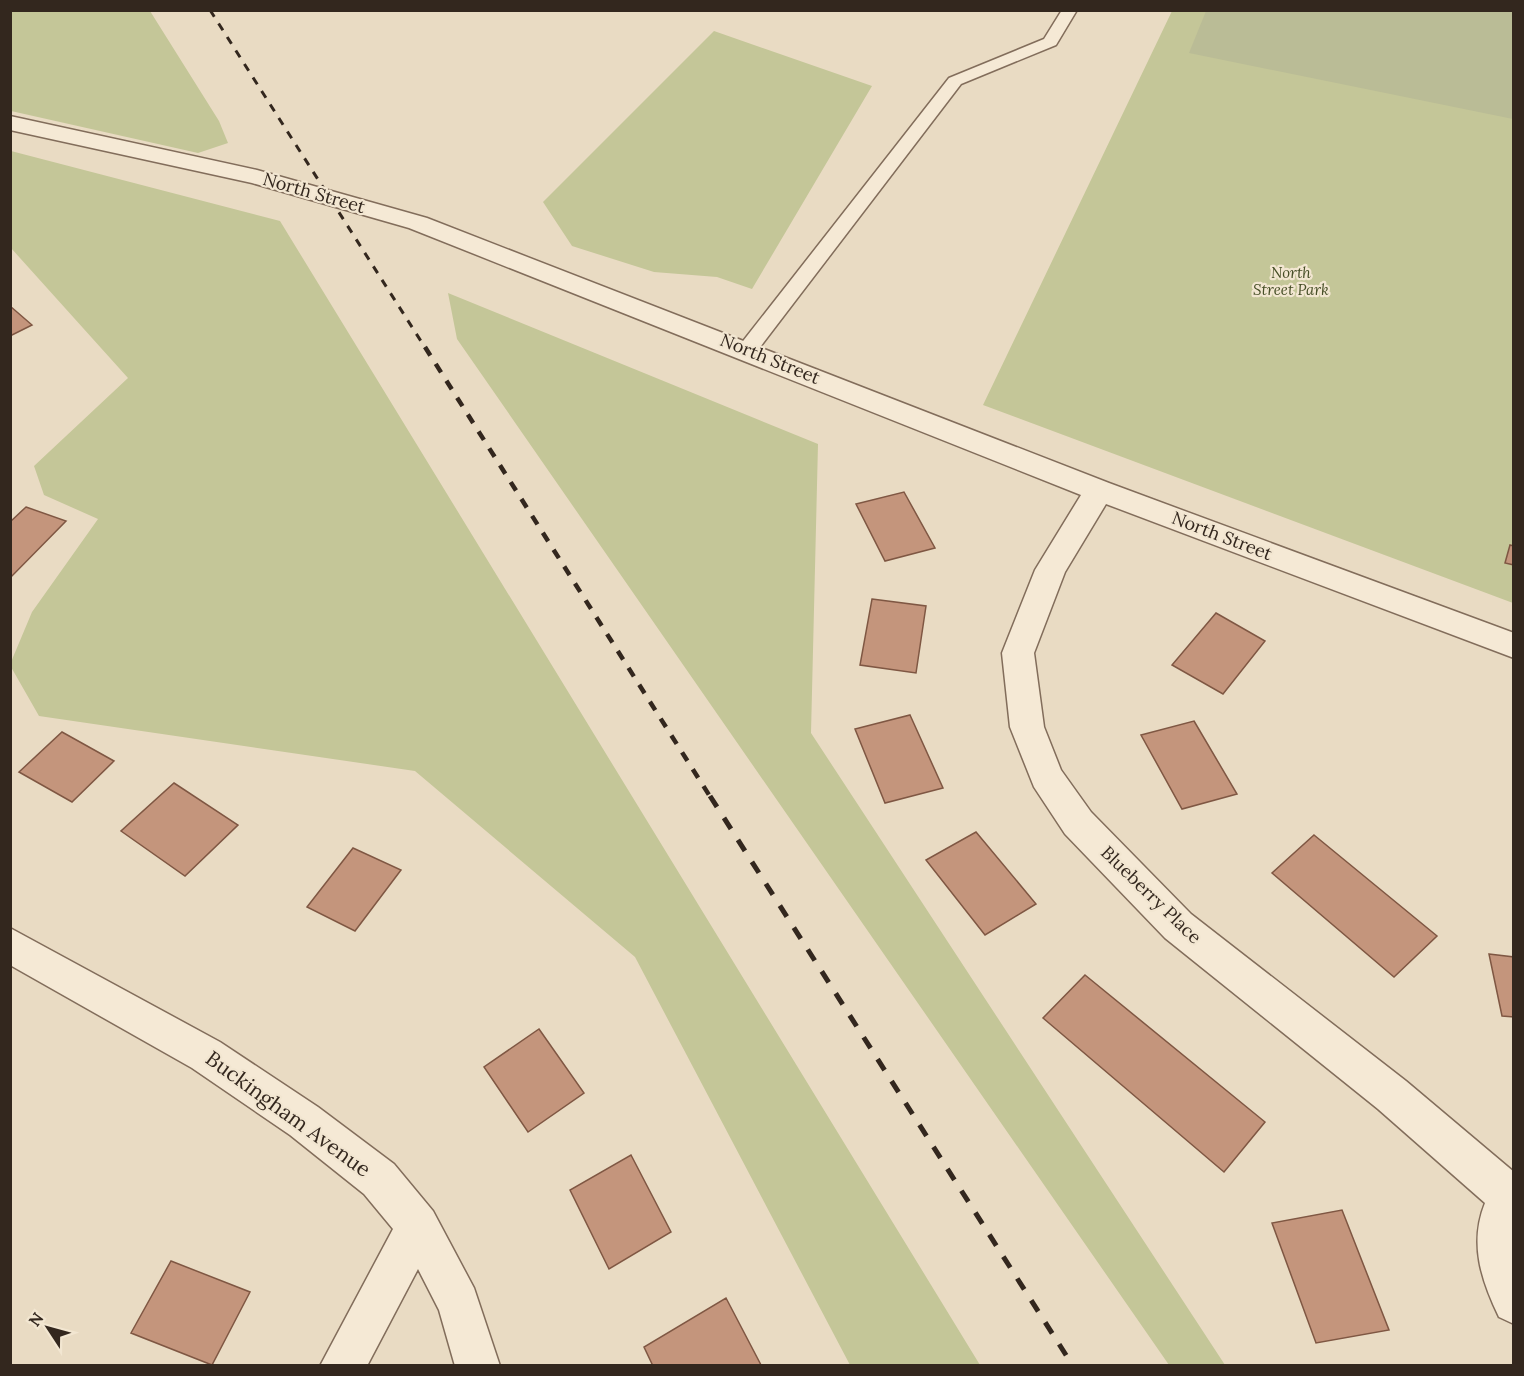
<svg xmlns="http://www.w3.org/2000/svg" width="1524" height="1376" font-family="Lora,serif">
	<style>
		.green { fill: #c4c698 }
		.cemetery { fill: #babc96 }
		.building { fill: #c4957c; stroke: #7f5743; stroke-width: 1.5 }
		.lines { fill: none; stroke-linecap: round; stroke-linejoin: round }
		.lane-casing { stroke: #826d5b; stroke-width: 3 }
		.street-casing { stroke: #826d5b; stroke-width: 3 }
		.lane { fill: #f5e9d5; fill-rule: evenodd }
		.street { fill: #f5e9d5; fill-rule: evenodd }
		.rail-far2 { stroke: #33271e; stroke-width: 3; stroke-dasharray: 8 8; stroke-linecap: butt }
		.rail-far1 { stroke: #33271e; stroke-width: 4.5; stroke-dasharray: 10 10; stroke-linecap: butt }
		.rail { stroke: #33271e; stroke-width: 5; stroke-dasharray: 13 13; stroke-linecap: butt }
		.labels { text-anchor: middle; stroke-width: 4.5; stroke-linejoin: round; paint-order: stroke }
		.far-park-label { font-size: 15px; font-style: italic; fill: #464e26; stroke: #f2e6d1 }
		.street-label { font-size: 18px; fill: #33271e; stroke: #f2e6d1 }
		.near-street-label { font-size: 21px; fill: #33271e; stroke: #f2e6d1 }
	</style>
	<rect width="100%" height="100%" fill="#e9dbc3"/>
	<path class="green" d="M11,10l139,1 69,110 9,22 -30,10 -187,-42z
		M1172,11h341v592l-530,-198z
		M714,31l158,55 -120,203 -35,-12 -63,-5 -82,-26 -29,-44z
		M11,151l269,70 700,1144h-130l-215,-408 -220,-186 -376,-55 -28,-49v-5l21,-50 66,-93 -54,-24 -10,-29 94,-88 -117,-130z
		M448,293l370,151 -7,289 414,632h-56l-712,-1026z"/>
	<path class="cemetery" d="M1206,11h307v108l-324,-66z"/>
	<path class="building" d="M10,306l22,19 -22,11z
		M904,492l31,56 -50,13 -29,-57z
		M26,507l40,14 -56,57v-56z
		M1510,545l4,1v19l-9,-2z
		M872,599l54,7 -10,67 -56,-8z
		M1216,613l49,28 -42,53 -51,-29z
		M910,715l33,73 -58,15 -30,-74z
		M1194,721l43,73 -55,15 -41,-74z
		M62,732l52,29 -42,41 -53,-30z
		M174,783l64,42 -53,51 -64,-45z
		M976,832l60,72 -51,31 -59,-75z
		M1314,835l123,101 -43,41 -122,-104z
		M353,848l48,22 -46,61 -48,-24z
		M1489,954l25,3v60l-12,-1z
		M1085,975l180,147 -41,50 -181,-154z
		M539,1029l45,64 -56,39 -44,-65z
		M631,1155l40,77 -62,37 -39,-79z
		M1342,1210l47,120 -73,13 -44,-120z
		M171,1261l79,31 -38,73 -81,-32z
		M726,1298l35,67 -108,1 -9,-19z"/>
	<g class="lines">
		<defs>
			<path id="lane" d="M1062,10h15l-21,35 -95,39 -207,271h-14l-3,-5 3,-5 209,-267 95,-39z"/>
			<path id="street" d="M10,116l247,54 170,48 682,265 405,150v25l-408,-154 -41,68 -31,81 10,74 17,43 30,42 100,102 215,167 108,91v152l-15,-7c-18,-37 -30,-74 -14,-114l-107,-94 -213,-171 -100,-104 -31,-47 -24,-60 -8,-74 33,-83 46,-75 -672,-267 -157,-45 -242,-53z
				M10,928l210,114 98,65 76,57 39,47 41,77 26,78h-45l-16,-56 -21,-41 -51,97h-47l73,-137 -29,-35 -74,-59 -98,-67 -182,-103z"/>
		</defs>
		<use href="#lane" class="lane-casing"/>
		<use href="#street" class="street-casing"/>
		<use href="#lane" class="lane"/>
		<use href="#street" class="street"/>
		<path class="rail-far2" d="M210,10l216,339"/>
		<path class="rail-far1" d="M425,347l286,451"/>
		<path class="rail" d="M710,796l363,570"/>
	</g>
	<g class="labels">
		<g class="far-park-label">
			<text x="1291" y="278">North<tspan x="1291" dy="17">Street Park</tspan></text>
		</g>
		<g class="street-label">
			<text transform="translate(314 193) rotate(16)" y="6">North Street</text>
			<text transform="translate(770 359) rotate(22)" y="6">North Street</text>
			<text transform="translate(1222 536) rotate(21)" y="6">North Street</text>
			<text transform="translate(1151 895) rotate(44)" y="6">Blueberry Place</text>
		</g>
		<g class="near-street-label">
			<text transform="translate(288 1114) rotate(36)" y="7">Buckingham Avenue</text>
		</g>
	</g>
	<rect width="1524" height="1376" fill="none" stroke="#33271e" stroke-width="24"/>
	<g transform="translate(48 1328) rotate(306)" stroke="#f2e6d1" stroke-width="4.5" paint-order="stroke">
	<path d="M0-4.5L10 22L0 15L-10 22Z" fill="#33271e"/>
	<text y="-9" font-size="16" font-weight="bold" text-anchor="middle" fill="#33271e">N</text>
	</g>
</svg>
